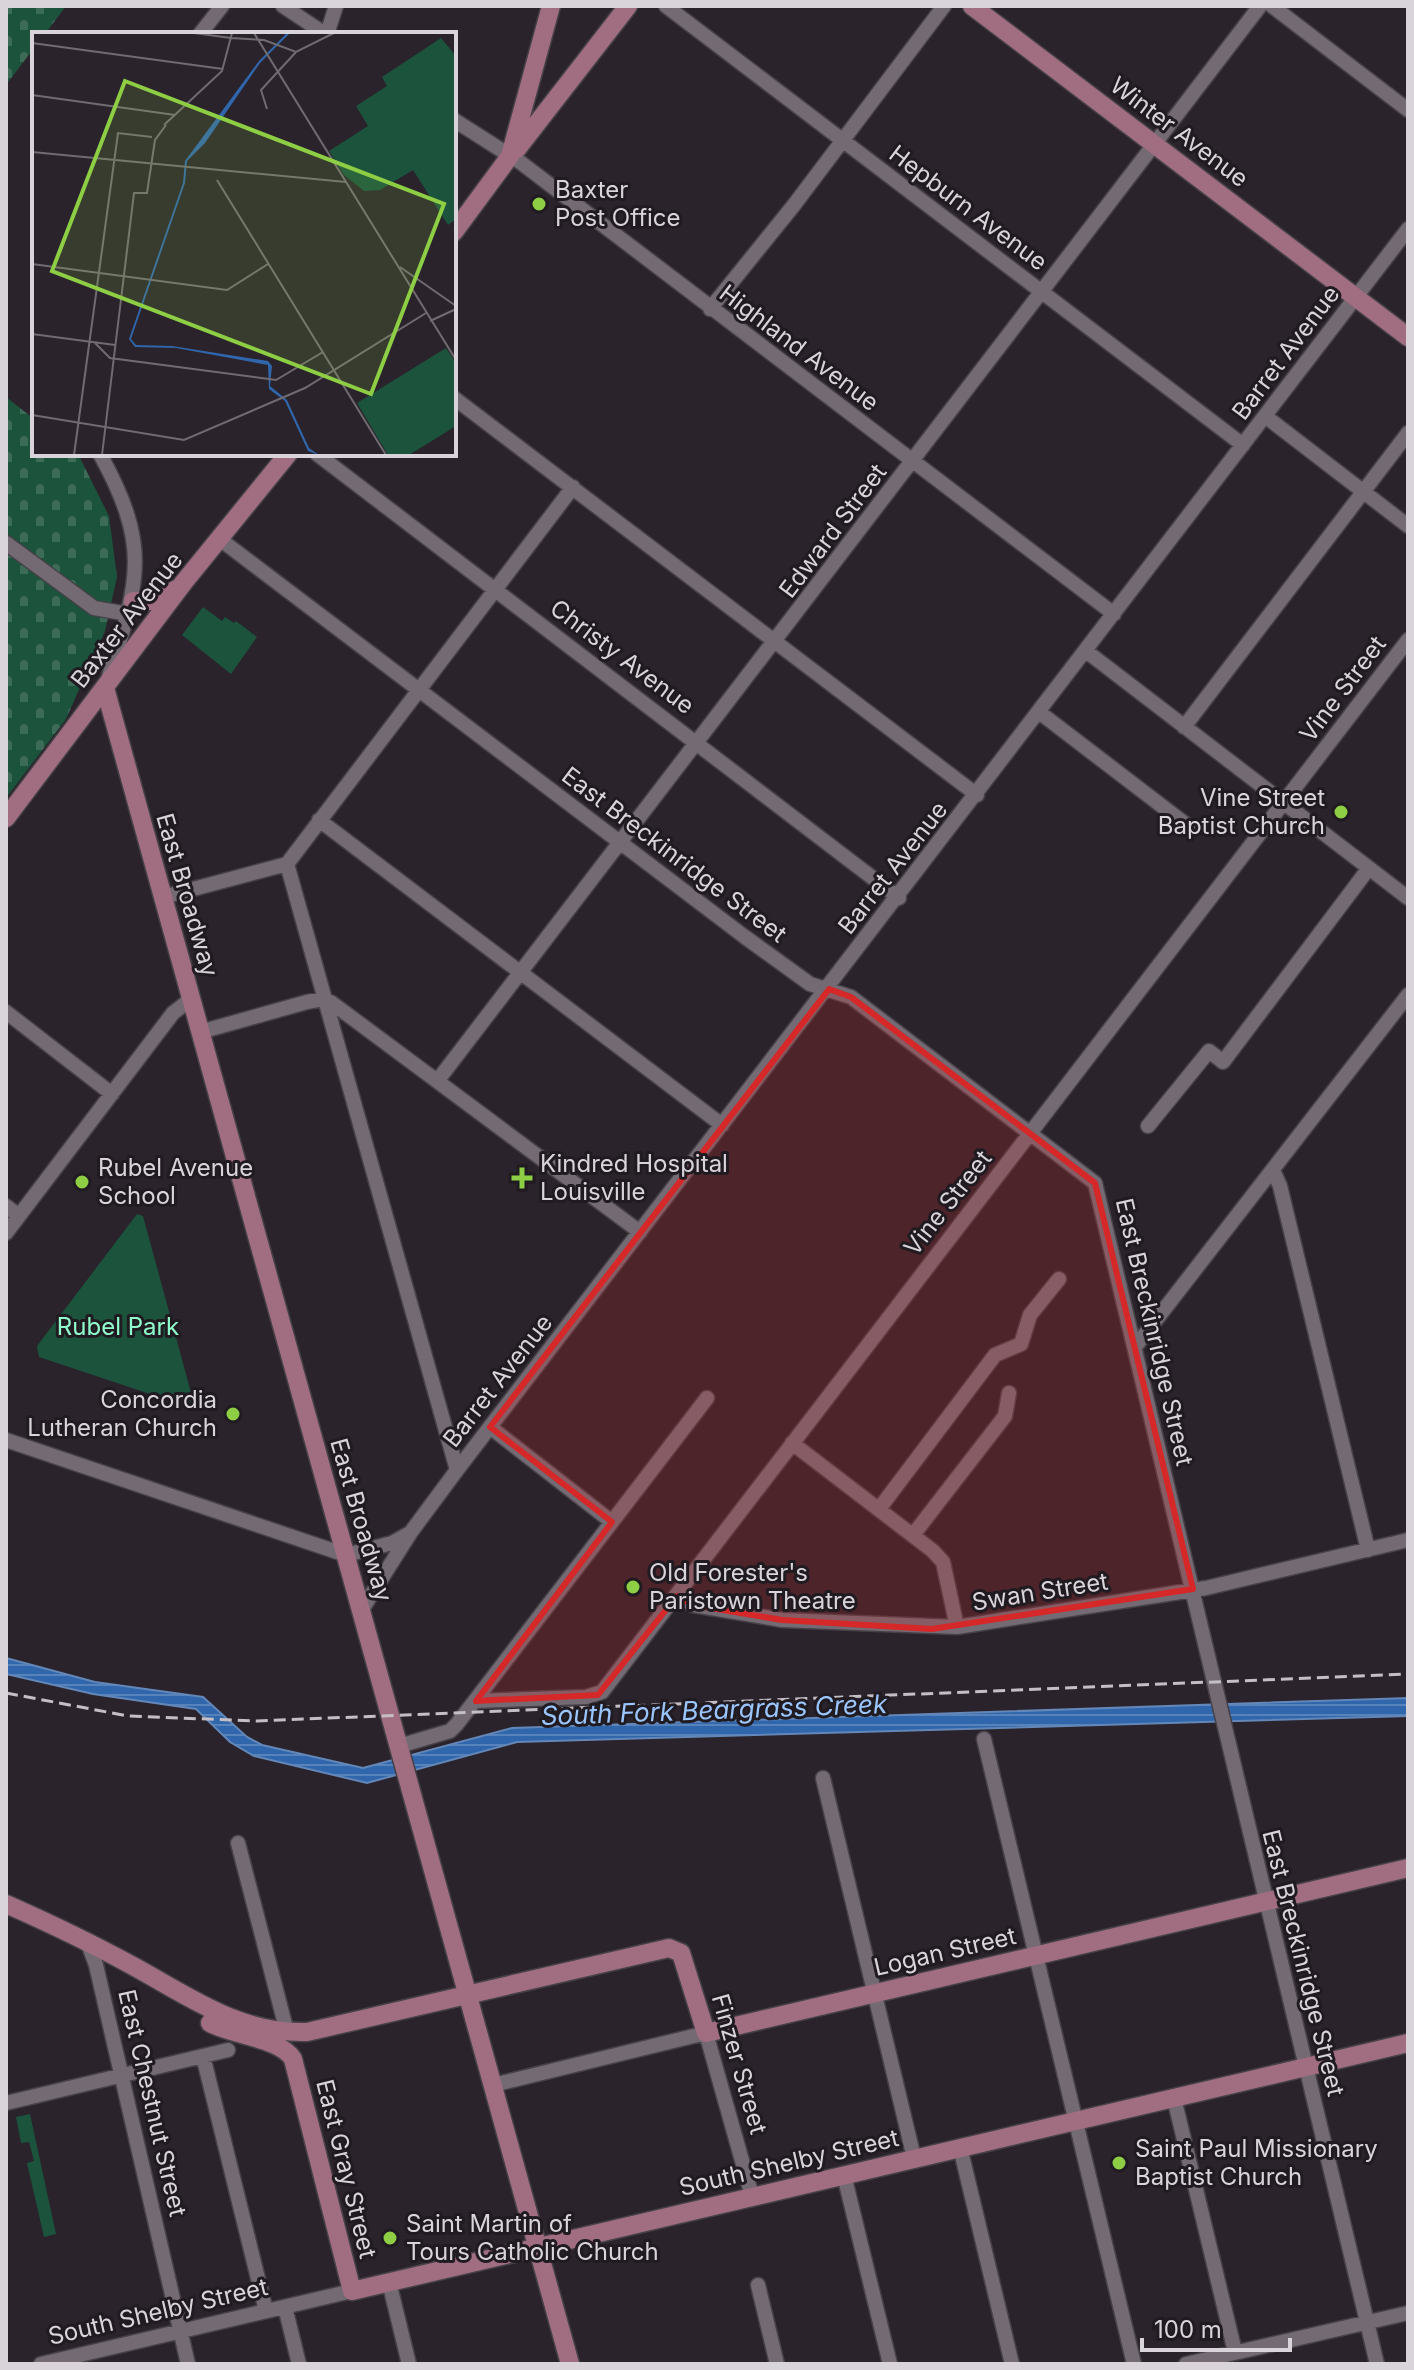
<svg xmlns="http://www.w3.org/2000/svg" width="1414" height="2370" font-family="Inter,sans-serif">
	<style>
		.green { fill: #1b533c }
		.cemetery { fill: url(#cemetery-stones) }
		.water { fill: url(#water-rules); stroke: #6387b9; stroke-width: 2 }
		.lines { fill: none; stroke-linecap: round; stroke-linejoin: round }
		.minor-casing { stroke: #464047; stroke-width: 17 }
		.major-casing { stroke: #464047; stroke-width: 21 }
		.minor { stroke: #736a74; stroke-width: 14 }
		.major { stroke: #a06e80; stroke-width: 18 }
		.rail { stroke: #c4bec5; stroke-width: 3; stroke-dasharray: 12 6; stroke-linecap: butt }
		.marked { fill: #d62828; fill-opacity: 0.2; stroke: #d62828; stroke-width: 6; stroke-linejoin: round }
		.poi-dot { fill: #8dce44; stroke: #201a21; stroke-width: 3 }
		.labels { text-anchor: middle; stroke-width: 6; stroke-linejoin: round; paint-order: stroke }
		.street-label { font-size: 24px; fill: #d9d4da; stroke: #201a21 }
		.poi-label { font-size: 24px; fill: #d9d4da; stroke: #201a21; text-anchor: start }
		.park-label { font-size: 24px; fill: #8ffdcc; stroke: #201a21 }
		.water-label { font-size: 26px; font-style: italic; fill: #9ac5fd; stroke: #201a21 }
		.inset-road { fill: none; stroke: #706a71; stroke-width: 2 }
		.view { fill: #8dce44; fill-opacity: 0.15; stroke: #8dce44; stroke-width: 4 }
		.inset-edge { fill: none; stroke: #d9d4da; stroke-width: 4 }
	</style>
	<defs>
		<pattern id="cemetery-stones" width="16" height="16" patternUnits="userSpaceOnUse" patternTransform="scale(2)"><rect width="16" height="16" fill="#1b533c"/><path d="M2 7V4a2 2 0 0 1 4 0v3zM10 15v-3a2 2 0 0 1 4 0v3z" fill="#3c6b58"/></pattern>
		<pattern id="water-rules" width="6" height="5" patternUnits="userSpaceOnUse" patternTransform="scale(2)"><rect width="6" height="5" fill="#3066ab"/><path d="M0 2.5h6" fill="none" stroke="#5782ba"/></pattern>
	</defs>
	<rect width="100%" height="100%" fill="#2a232b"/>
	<path class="green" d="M203,607l19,14 3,-4 9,6 2,-2 21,16 -26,37 -49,-39z
		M137,1214l6,2 50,184 -7,6 -147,-49 -2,-11z
		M30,2114l26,120 -12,3 -17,-74 7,-2 -5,-19 -8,1 -5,-26z"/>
	<path class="cemetery" d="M6,6h60l-21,28h-11v14l-28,37z
		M6,397l28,22v35h44l31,62 8,61 -12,54 -39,88 -60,79z"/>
	<path class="water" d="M6,1658l89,24 108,15 44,40 15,8 101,23 149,-40 896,-30v18l-891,26 -150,41 -113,-27 -24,-14 -34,-33 -103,-15 -87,-20z"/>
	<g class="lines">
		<defs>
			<path id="minor" d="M283,6l42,28
				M666,6l577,439
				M1272,6l136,104
				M200,34l22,-28
				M327,34l9,-28
				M454,120l66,42 594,452
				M710,309l84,-104 150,-199
				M454,398l523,397
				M1265,416l143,110
				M100,454c51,93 39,126 9,222
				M317,454l582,444
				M221,540l524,397 65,47 41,13 244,186 282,1181
				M6,543l88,65 34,6
				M1086,651l322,247
				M1039,712l149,114
				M1184,727l224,-294
				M319,820l403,305
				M287,864l170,606
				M163,897l124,-33 286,-377
				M6,1012l106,82
				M200,1032l107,-30 16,-3 9,4 308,229
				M438,1080l822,-1074
				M1148,1126l61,-75 14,11 146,-194
				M1273,1170l7,16 88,364
				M6,1206l13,10
				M6,1233l167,-220 18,-14
				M1135,1347l273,-352
				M490,1427l122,95
				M6,1440l340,115 46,-12 16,-9
				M792,1443l141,108 10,11 14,65
				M879,1509l116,-154 26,-11 9,-29 29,-36
				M913,1535l92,-119 4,-23
				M677,1596l16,9 89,15 175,7 249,-39 202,-48
				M361,1611l50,-79 46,-62 951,-1241
				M476,1701l110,-4 16,-5 806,-1052
				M984,1739l150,625
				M399,1746l51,-15 7,-7 250,-326
				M823,1778l91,380
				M238,1843l49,189
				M87,1941l9,24 92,399
				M203,2056l63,255
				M493,2085l213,-52 46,163
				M1174,2098l61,254
				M6,2103l222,-53
				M960,2147l52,217
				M844,2175l46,189
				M389,2282l20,82
				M758,2285l19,79
				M285,2307l14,57
				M41,2364l311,-73
				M1186,2364l222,-51"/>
			<path id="major" d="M972,6l436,331
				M517,149l111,-143
				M454,232l56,-76 41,-150
				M133,601c18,2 28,-1 43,-12
				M105,688l465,1676
				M6,818l178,-236 104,-128
				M6,1904c43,19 85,39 127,62 57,31 106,68 174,66l362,-84 12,5 25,80 702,-165
				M210,2023c24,13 70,15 83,36l59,232 1056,-248"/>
		</defs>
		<use href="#minor" class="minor-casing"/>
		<use href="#major" class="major-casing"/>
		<use href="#minor" class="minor"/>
		<use href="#major" class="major"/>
		<path class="rail" d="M6,1693l122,23 129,5 1151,-47"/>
	</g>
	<path class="marked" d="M829,989l22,8 244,186 98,406 -261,40 -150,-9 -89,-15 -16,-9 -79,99 -122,6 136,-179 -122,-95z"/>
	<g class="poi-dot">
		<circle cx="539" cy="204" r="8"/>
		<circle cx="1341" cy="812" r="8"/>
		<path d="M518 1166h8v8h8v8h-8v8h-8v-8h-8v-8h8z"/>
		<circle cx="82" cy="1182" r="8"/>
		<circle cx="233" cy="1414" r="8"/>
		<circle cx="633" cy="1587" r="8"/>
		<circle cx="1119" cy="2163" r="8"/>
		<circle cx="390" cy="2238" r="8"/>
	</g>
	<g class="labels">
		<g class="street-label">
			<text transform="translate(1179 132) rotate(37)" y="8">Winter Avenue</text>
			<text transform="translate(968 208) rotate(37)" y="8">Hepburn Avenue</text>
			<text transform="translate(799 348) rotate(37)" y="8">Highland Avenue</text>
			<text transform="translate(1286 353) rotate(-53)" y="8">Barret Avenue</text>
			<text transform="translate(833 531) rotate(-53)" y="8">Edward Street</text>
			<text transform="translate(127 620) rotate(-52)" y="8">Baxter Avenue</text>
			<text transform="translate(622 657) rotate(37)" y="8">Christy Avenue</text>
			<text transform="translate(1343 689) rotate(-53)" y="8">Vine Street</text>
			<text transform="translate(674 855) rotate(37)" y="8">East Breckinridge Street</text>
			<text transform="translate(893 868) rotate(-52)" y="8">Barret Avenue</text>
			<text transform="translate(187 895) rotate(74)" y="8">East Broadway</text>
			<text transform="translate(948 1203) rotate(-52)" y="8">Vine Street</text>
			<text transform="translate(1154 1332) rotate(77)" y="8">East Breckinridge Street</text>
			<text transform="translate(498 1381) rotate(-52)" y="8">Barret Avenue</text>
			<text transform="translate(361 1520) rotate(74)" y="8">East Broadway</text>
			<text transform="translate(1040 1592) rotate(-9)" y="8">Swan Street</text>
			<text transform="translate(945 1952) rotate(-13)" y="8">Logan Street</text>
			<text transform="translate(1303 1963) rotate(76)" y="8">East Breckinridge Street</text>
			<text transform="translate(739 2064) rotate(74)" y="8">Finzer Street</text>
			<text transform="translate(152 2103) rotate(77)" y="8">East Chestnut Street</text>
			<text transform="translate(789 2163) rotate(-13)" y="8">South Shelby Street</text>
			<text transform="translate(346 2169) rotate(76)" y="8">East Gray Street</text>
			<text transform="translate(158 2312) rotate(-13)" y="8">South Shelby Street</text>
		</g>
		<g class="poi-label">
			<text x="555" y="198">Baxter<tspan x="555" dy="28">Post Office</tspan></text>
			<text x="1325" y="806" text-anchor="end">Vine Street<tspan x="1325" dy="28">Baptist Church</tspan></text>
			<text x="540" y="1172">Kindred Hospital<tspan x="540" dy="28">Louisville</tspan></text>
			<text x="98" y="1176">Rubel Avenue<tspan x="98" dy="28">School</tspan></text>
			<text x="217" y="1408" text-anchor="end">Concordia<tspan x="217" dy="28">Lutheran Church</tspan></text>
			<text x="649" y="1581">Old Forester's<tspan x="649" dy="28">Paristown Theatre</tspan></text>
			<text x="1135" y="2157">Saint Paul Missionary<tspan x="1135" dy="28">Baptist Church</tspan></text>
			<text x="406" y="2232">Saint Martin of<tspan x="406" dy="28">Tours Catholic Church</tspan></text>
		</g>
		<g class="park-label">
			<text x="118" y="1335">Rubel Park</text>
		</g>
		<g class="water-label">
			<text transform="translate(714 1710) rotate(-2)" y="9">South Fork Beargrass Creek</text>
		</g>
	</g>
	<g transform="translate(32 32)">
		<rect width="424" height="424" fill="#2a232b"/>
		<path d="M409,6l15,18v163l-8,6 -35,-55 -33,20 -16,1 -20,-16 -15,-24 39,-25 -12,-20 31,-20 -5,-9zM414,316l10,15v63l-47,29h-21l-31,-52z" fill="#1b533c"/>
		<path d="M255,1h3l-30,30 -55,80 -18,18 -2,22 -54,156 5,6 36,1 96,15 4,5 -2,20 17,14 22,48 10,7 -11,-4 -23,-50 -16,-12 -1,-24 -92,-17 -41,-1 -6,-8 54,-156 2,-22 74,-100z" fill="#3066ab"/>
		<path class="inset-road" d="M162,1l37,5M222,1l202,327M199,6l33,2 32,12 38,-19M0,11l191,26M0,63l143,20M235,77l-6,-19 35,-38M132,93l58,-54 10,-38M0,120l314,30M185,148l169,275M0,232l195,26 41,-26M368,235l56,39M398,289l26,-12M0,302l83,11M63,311l15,15 166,22 47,-28M0,383l152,25 121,-52 121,-75M42,423l44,-322 34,4M70,423l32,-262h13l8,-53 11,-15"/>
		<path class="view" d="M93,49l319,123 -73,190 -319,-123z"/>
		<rect width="424" height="424" class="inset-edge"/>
	</g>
	<rect width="1414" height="2370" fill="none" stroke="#d9d4da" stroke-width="16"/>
	<path d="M1142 2338v12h148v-12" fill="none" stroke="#d9d4da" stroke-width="4"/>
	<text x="1154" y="2338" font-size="24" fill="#d9d4da" stroke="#201a21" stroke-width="6" paint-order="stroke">100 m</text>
</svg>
